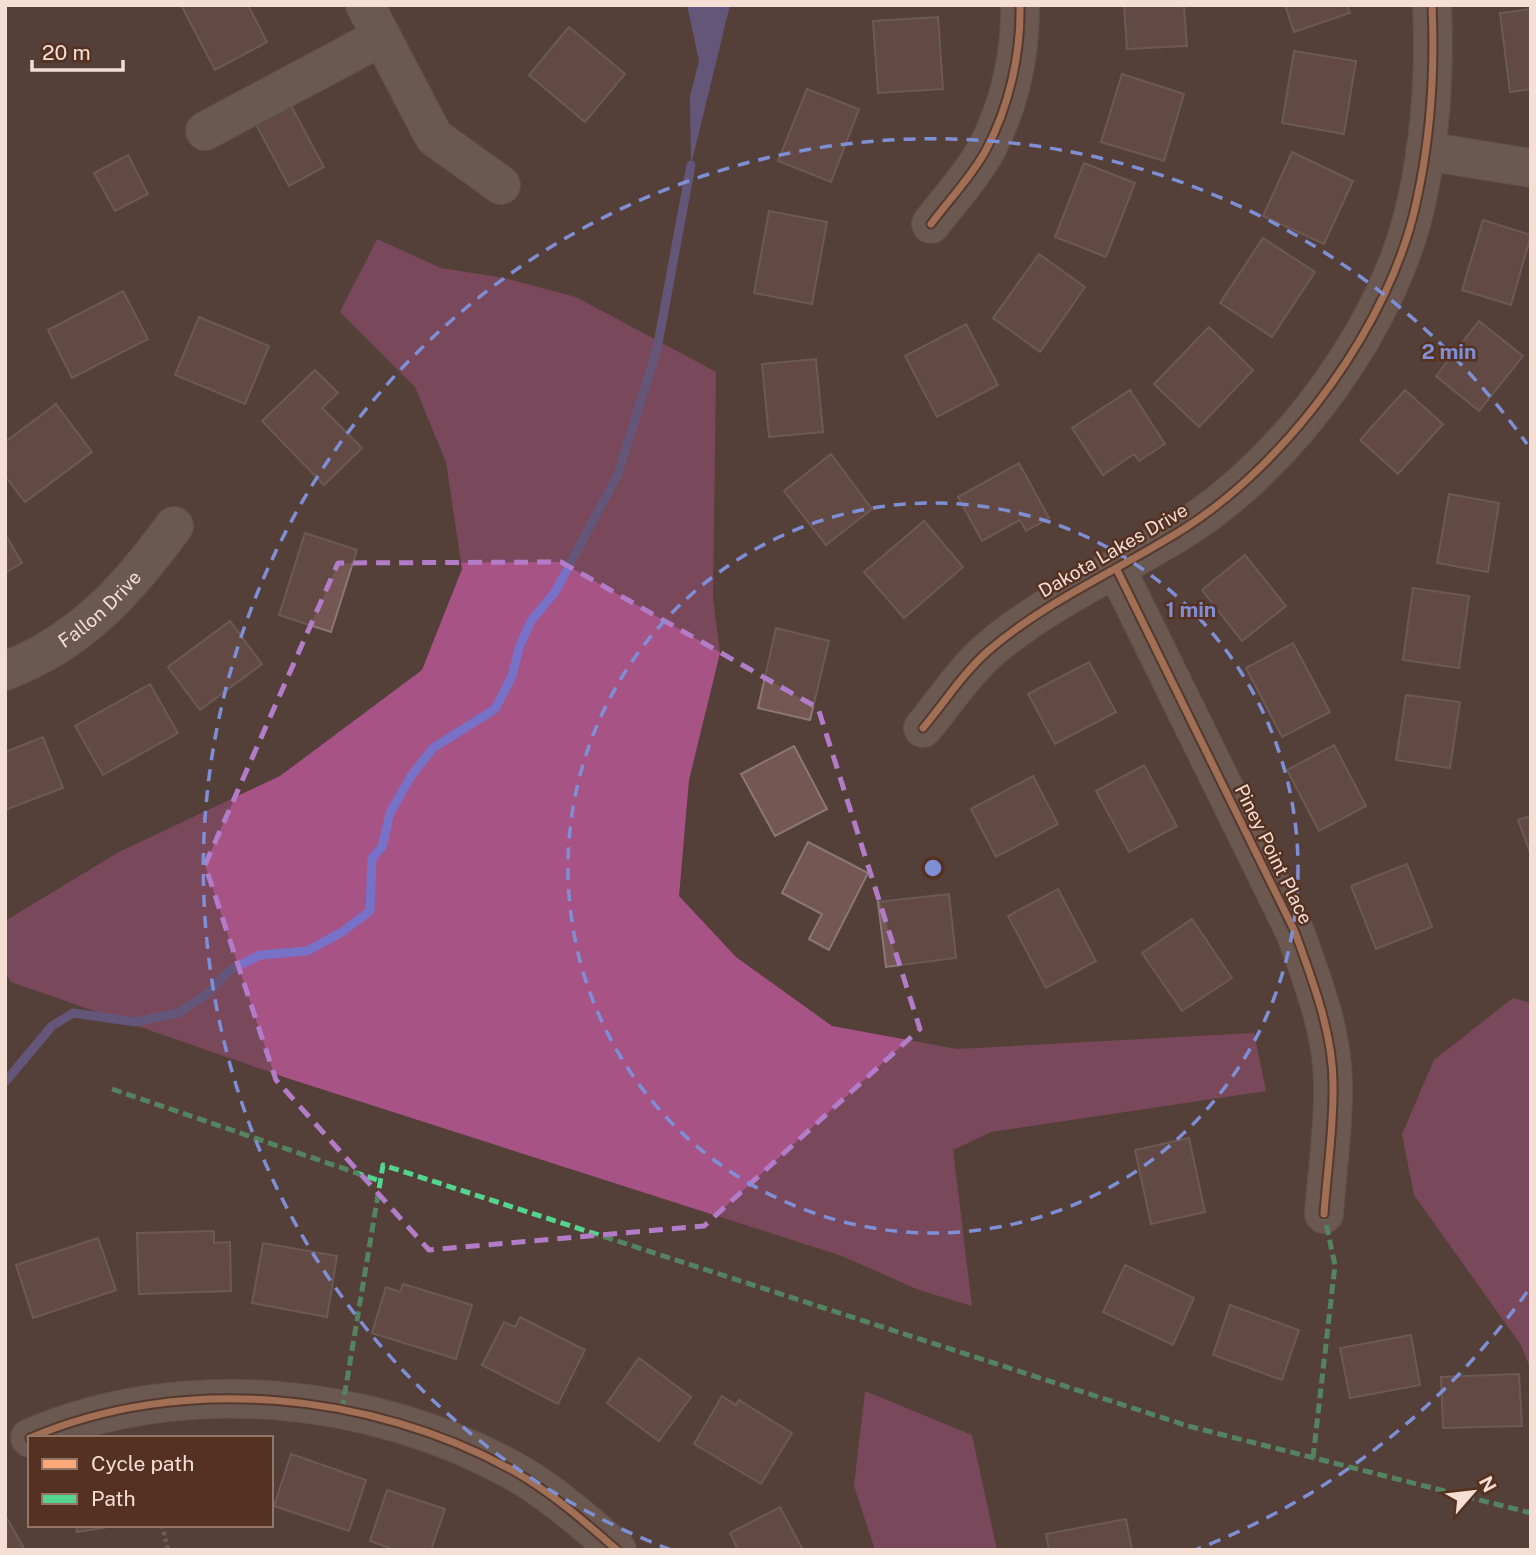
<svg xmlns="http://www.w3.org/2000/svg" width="1536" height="1555" font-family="'Public Sans',sans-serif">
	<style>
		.forest { fill: #a85386 }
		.water { fill: #7771c8 }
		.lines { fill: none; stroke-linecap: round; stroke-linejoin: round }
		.stream { stroke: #7771c8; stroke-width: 9 }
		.building { fill: #745652; stroke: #8a7874; stroke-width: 2 }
		.minor-casing { stroke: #715f58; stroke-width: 40 }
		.path { stroke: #8c7e79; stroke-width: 4.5; stroke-dasharray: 3.5 3.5; stroke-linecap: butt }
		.minor { stroke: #857670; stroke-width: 38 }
		.quiet { stroke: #53d58f; stroke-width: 5; stroke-dasharray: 10 5; stroke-linecap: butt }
		.cycleway-casing { stroke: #543121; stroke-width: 11 }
		.cycleway { stroke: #fea87a; stroke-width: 7 }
		.marked { fill: none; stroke: #b27cc8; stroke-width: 5; stroke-dasharray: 14 9; stroke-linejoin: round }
		.ring { fill: none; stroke: #7e8fd6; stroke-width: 3.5; stroke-dasharray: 12 9 }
		.labels { text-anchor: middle; stroke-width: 5; stroke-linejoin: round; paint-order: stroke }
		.street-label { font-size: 19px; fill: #f5ded4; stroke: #543121 }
		.centre { fill: #7e8fd6; stroke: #543121; stroke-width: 3.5 }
		.ring-label { font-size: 21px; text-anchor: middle; font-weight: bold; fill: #7e8fd6; stroke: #543121; stroke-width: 5; stroke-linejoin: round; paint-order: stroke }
	</style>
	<rect width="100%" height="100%" fill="#544038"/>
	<path class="forest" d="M377,239l64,29 63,10 72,19 140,75 -3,227 7,54 -31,127 -10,116 57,61 96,69 125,23 297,-16 12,58 -275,41 -38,18 19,156 -53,-16 -77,-34 -552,-177 -279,-97 -6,-10v-51l114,-69 161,-76 142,-106 40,-101 -16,-107 -31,-75 -75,-75z
		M1513,998l18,5v367l-10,-25 -107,-150 -12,-61 32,-74z
		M865,1391l107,44 25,115h-122l-21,-64z"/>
	<path class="water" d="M687,5h43l-39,160 -1,-69 9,-35z"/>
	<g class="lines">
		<path class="stream" d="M5,1082l47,-56 21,-13 62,9 43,-9 29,-19 23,-24 30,-15 47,-4 35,-19 28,-21 2,-53 10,-11 8,-34 21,-37 22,-28 62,-39 17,-33 8,-31 11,-24 24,-29 63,-118 39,-125 34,-184"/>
	</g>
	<path class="building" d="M181,5h67l19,37 -52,28z
		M1124,5h60l3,41 -60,3z
		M1285,5h62l3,8 -56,19z
		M1531,9v80l-21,3 -10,-79z
		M938,17l5,72 -65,4 -5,-72z
		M569,27l56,47 -40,48 -56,-47z
		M1294,51l62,10 -12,73 -62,-11z
		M1122,74l62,20 -20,67 -63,-19z
		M807,89l52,20 -28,73 -53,-21z
		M289,102l35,65 -35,19 -35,-65z
		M1292,152l61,29 -29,63 -61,-28z
		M128,155l20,39 -33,17 -21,-38z
		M1084,163l51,20 -29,74 -51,-20z
		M769,211l58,11 -15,82 -58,-11z
		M1483,220l48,15 -20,70 -49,-15z
		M1263,238l52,34 -43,65 -52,-34z
		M1039,254l46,33 -45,65 -47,-34z
		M123,291l25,48 -76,39 -24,-48z
		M199,317l70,29 -24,58 -70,-29z
		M1479,321l44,35 -44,55 -43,-35z
		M966,324l32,61 -61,32 -32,-61z
		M1209,327l44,43 -54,57 -45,-43z
		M816,359l7,73 -54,5 -7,-73z
		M315,370l23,23 -16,15 40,40 -38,37 -62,-64z
		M1130,390l35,54 -26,17 -5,-7 -31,21 -31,-47z
		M1405,390l38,34 -45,50 -38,-34z
		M56,404l36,48 -67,50 -20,-26v-34z
		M831,454l41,55 -46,36 -42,-54z
		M1019,463l30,55 -23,13 -6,-11 -38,21 -24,-44z
		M1449,494l50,9 -11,69 -51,-9z
		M924,521l39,46 -59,51 -40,-46z
		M305,533l52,17 -26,82 -52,-17z
		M5,534l17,29 -17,10z
		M1245,555l41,51 -44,35 -40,-51z
		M1413,588l56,8 -10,72 -56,-8z
		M230,621l32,43 -62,46 -32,-43z
		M776,628l53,13 -19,79 -52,-12z
		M1293,643l37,69 -48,25 -36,-69z
		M1089,662l27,50 -61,32 -27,-50z
		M150,684l28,49 -75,42 -28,-49z
		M1406,695l54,7 -10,66 -54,-8z
		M43,737l20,51 -58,22v-58z
		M1334,745l32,61 -47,25 -32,-61z
		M794,746l33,63 -52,27 -34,-62z
		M1144,765l33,61 -48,26 -33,-61z
		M1033,776l25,48 -62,33 -25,-48z
		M1531,816v39l-13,-35z
		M808,842l60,31 -39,77 -20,-11 13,-25 -40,-21z
		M1407,864l25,63 -56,22 -25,-63z
		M1058,889l38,72 -50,27 -38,-72z
		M949,894l7,64 -70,9 -8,-65z
		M1192,919l40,59 -50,33 -40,-58z
		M1189,1138l16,74 -54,12 -16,-74z
		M214,1231v12l16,-1 1,49 -92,3 -2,-61z
		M98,1238l18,52 -83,28 -17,-53z
		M263,1243l74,13 -10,61 -75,-14z
		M1125,1265l69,33 -21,47 -70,-33z
		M403,1284l69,21 -16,54 -84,-26 14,-46 14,5z
		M1230,1305l69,25 -17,50 -69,-25z
		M520,1317l65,33 -27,54 -76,-39 22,-43 11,5z
		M1411,1335l9,50 -70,13 -10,-50z
		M639,1358l52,39 -32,44 -52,-38z
		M1519,1374l3,52 -79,2 -2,-51z
		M722,1396l14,9 3,-5 53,33 -31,51 -67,-40z
		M291,1454l75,26 -17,51 -75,-25z
		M387,1490l58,19 -14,41h-36l-25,-9z
		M780,1507l23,43h-65l-8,-17z
		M5,1515l20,35h-20z
		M1126,1519l6,31h-83l-3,-16z
		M76,1525h44l-43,7z"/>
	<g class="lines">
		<defs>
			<g id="minor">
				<path d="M365,5l69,132 67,48"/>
				<path d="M205,131l176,-94"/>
				<path d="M1425,151l106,17"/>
				<path d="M931,224c18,-24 41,-48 55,-74 23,-43 35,-96 34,-145"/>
				<path d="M1116,568l179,364c17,47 38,101 38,152 1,43 -6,87 -9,130"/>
				<path id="s1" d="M5,671c76,-29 123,-82 169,-145"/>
				<path d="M923,728c21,-25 41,-56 65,-77 59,-51 131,-81 197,-123 105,-67 207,-206 232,-329 14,-64 18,-129 15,-194"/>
				<path d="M30,1438c151,-65 340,-46 482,32 39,22 72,51 105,80"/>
			</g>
		</defs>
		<use href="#minor" class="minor-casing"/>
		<path class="path" d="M162,1525l6,25"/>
		<use href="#minor" class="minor"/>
		<path class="quiet" d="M112,1089l268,92
			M342,1410l41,-245 805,261 343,87
			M1313,1458l22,-193 -11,-51"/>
		<defs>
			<path id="cycleway" d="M931,224c18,-24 41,-48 55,-74 23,-43 35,-96 34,-145
				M1116,568l179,364c17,47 38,101 38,152 1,43 -6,87 -9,130
				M923,728c21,-25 41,-56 65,-77 59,-51 131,-81 197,-123 105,-67 207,-206 232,-329 14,-64 18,-129 15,-194
				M30,1438c151,-65 340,-46 482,32 39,22 72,51 105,80"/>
		</defs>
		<use href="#cycleway" class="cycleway-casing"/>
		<use href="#cycleway" class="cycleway"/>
	</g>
	<path d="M0 0H1536V1555H0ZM561,562l257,146 102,321 -216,197 -275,24 -153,-170 -71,-215 133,-302z" fill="#544038" fill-opacity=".55" fill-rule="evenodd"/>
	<path class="marked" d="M561,562l257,146 102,321 -216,197 -275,24 -153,-170 -71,-215 133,-302z"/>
	<g class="ring">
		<circle cx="933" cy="868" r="365"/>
		<path d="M1527 1292A730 730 0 0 1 1195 1550M671 1550A730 730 0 1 1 1527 444"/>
	</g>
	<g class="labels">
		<g class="street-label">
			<text transform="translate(1113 550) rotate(-30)" y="7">Dakota Lakes Drive</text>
			<text dy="7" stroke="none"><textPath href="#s1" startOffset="114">Fallon Drive</textPath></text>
			<text transform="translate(1274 854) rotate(64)" y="7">Piney Point Place</text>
		</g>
	</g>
	<circle cx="933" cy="868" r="10" class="centre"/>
	<g class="ring-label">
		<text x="1449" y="359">2 min</text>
		<text x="1191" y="617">1 min</text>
	</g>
	<rect width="1536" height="1555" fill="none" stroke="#f5ded4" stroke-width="14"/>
	<rect x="28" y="1436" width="245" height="91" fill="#543121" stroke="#947669" stroke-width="2"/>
	<rect x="42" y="1459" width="35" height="10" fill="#fea87a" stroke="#947669" stroke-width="2"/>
	<text x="91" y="1471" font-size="21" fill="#f5ded4">Cycle path</text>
	<rect x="42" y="1494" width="35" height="10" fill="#53d58f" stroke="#947669" stroke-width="2"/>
	<text x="91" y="1506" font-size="21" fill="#f5ded4">Path</text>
	<g transform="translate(1473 1492) rotate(62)" stroke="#543121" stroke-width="5" paint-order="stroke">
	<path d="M0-5L12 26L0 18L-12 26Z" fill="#f5ded4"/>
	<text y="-10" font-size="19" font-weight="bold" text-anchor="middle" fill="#f5ded4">N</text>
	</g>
	<path d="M32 60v10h91v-10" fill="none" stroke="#f5ded4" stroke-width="3.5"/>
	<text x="42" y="60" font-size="21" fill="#f5ded4" stroke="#543121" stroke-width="5" paint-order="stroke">20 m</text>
</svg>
